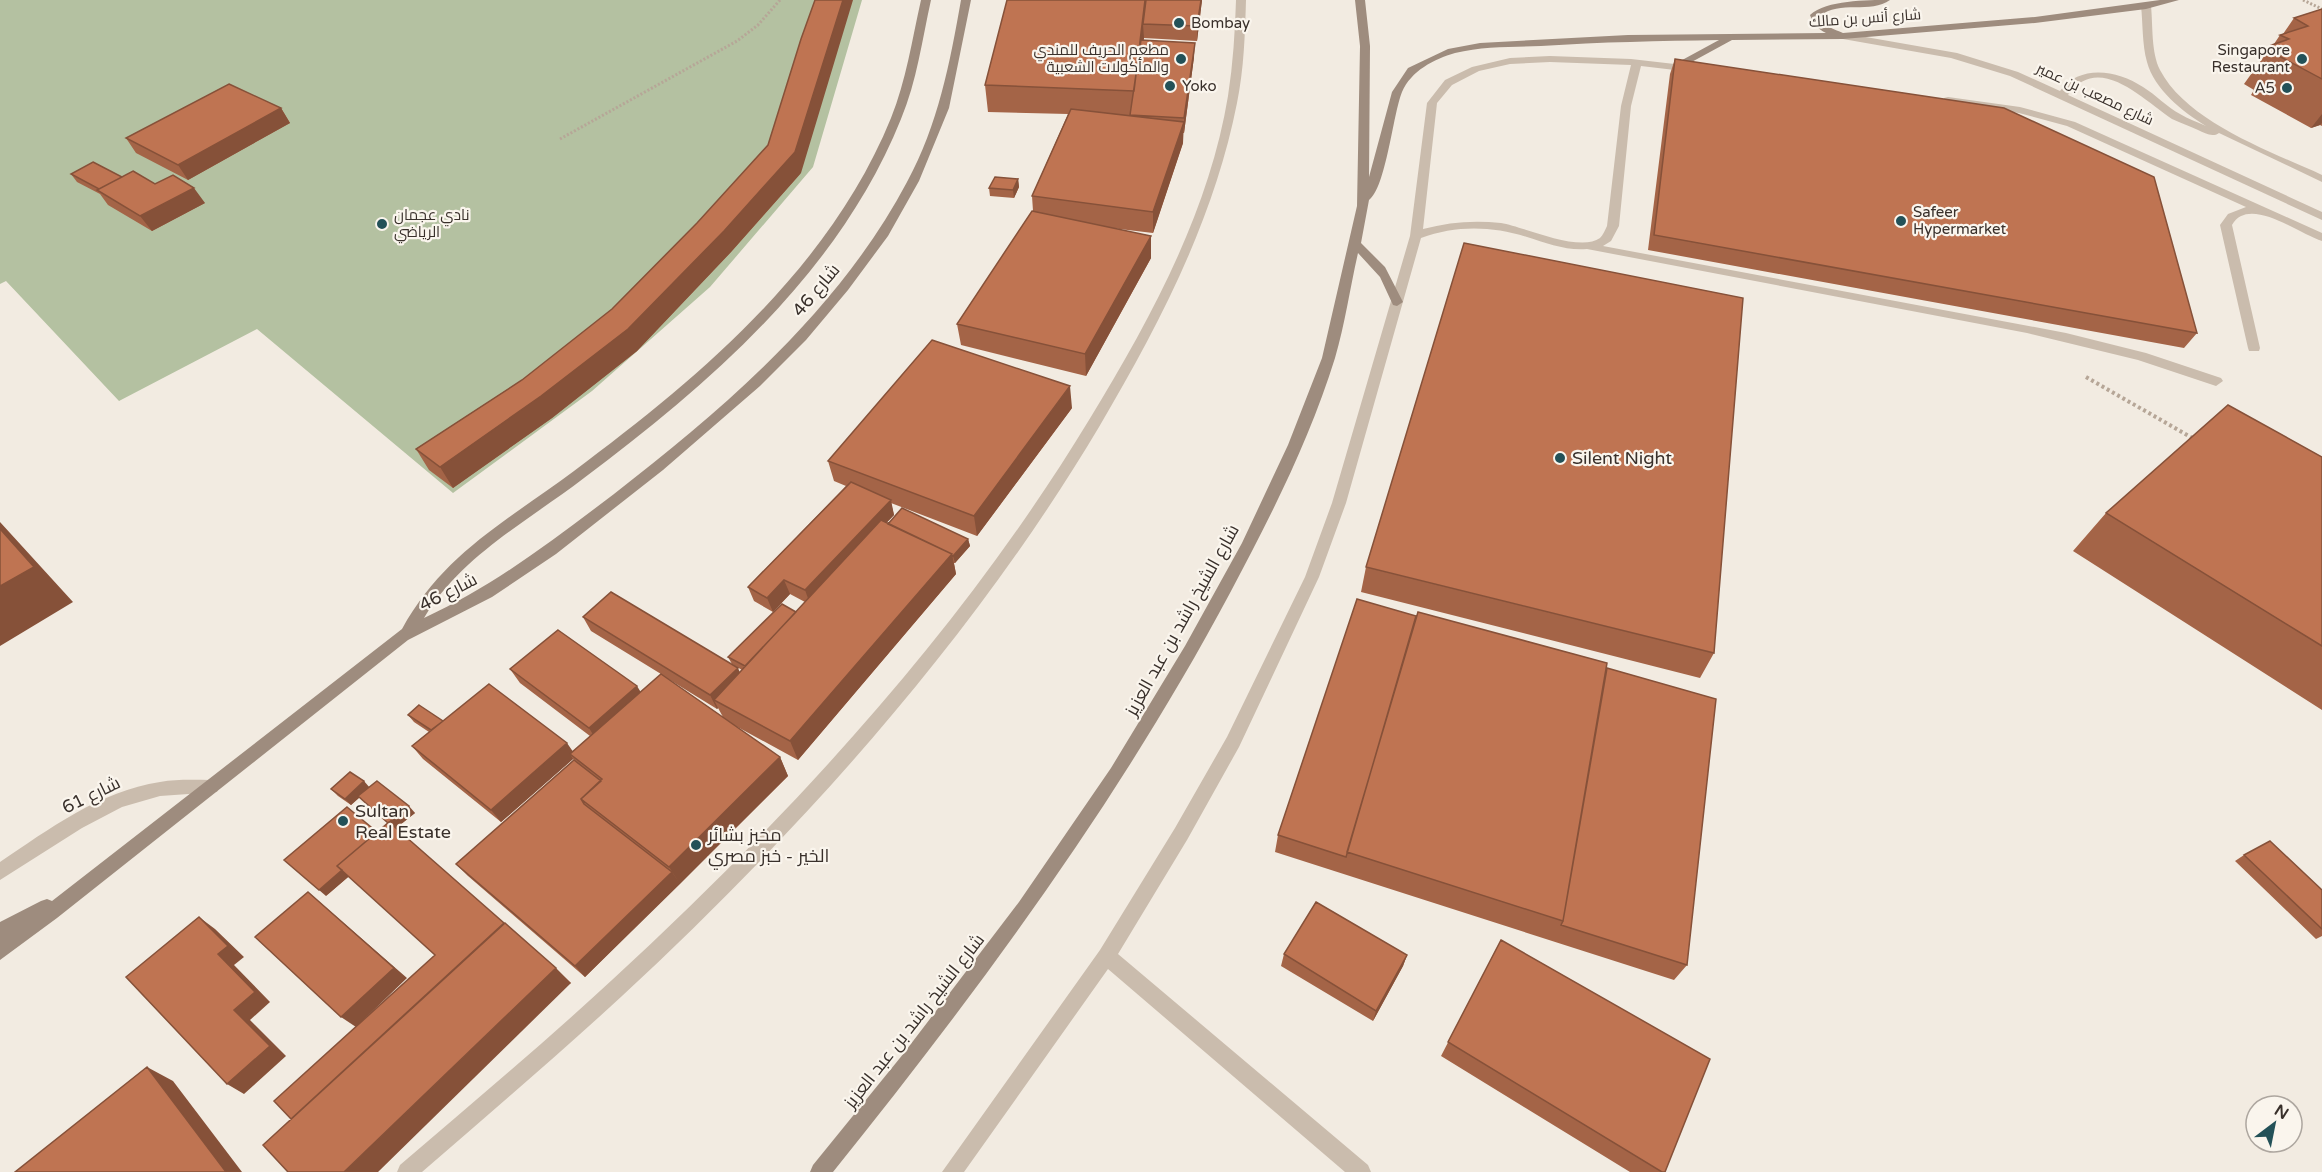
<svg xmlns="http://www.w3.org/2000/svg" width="2322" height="1172" font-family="'Varela Round',Cairo,sans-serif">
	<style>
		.green { fill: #b4c1a1 }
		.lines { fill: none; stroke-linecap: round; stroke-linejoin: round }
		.path-far1 { stroke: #b6a697; stroke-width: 3; stroke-dasharray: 2 2; stroke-linecap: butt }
		.path { stroke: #b6a697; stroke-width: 4; stroke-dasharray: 3 3; stroke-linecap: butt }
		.service { fill: #cabcad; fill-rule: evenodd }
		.minor { fill: #cabcad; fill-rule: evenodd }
		.tertiary { fill: #cabcad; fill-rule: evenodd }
		.secondary { fill: #9e8c7e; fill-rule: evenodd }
		.wall { fill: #a46447; fill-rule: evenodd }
		.shaded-wall { fill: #865139 }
		.building { fill: #bf7452; stroke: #865139; stroke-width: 1.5 }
		.poi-dot { fill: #235158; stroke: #faf5ed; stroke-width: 2 }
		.labels { text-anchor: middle; stroke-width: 4.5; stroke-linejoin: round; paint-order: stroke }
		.far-street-label { font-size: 15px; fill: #39302b; stroke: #faf5ed }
		.far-poi-label { font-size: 15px; fill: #39302b; stroke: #faf5ed; text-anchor: start }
		.street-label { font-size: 18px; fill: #39302b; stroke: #faf5ed }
		.poi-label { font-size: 18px; fill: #39302b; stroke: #faf5ed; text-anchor: start }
	</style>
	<rect width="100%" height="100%" fill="#f2ebe1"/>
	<path class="green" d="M0,0h862l-49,167 -103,120 -118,104 -139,102 -196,-164 -138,72 -113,-120 -6,3z"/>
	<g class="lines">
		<path class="path-far1" d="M2303,0l19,9
			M560,139l177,-98 21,-16 22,-25"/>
		<path class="path" d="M2086,377l108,62"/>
		<path class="service" d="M1550,56l81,3 61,7 5,3 -5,3 -51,-6 -10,40 -12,120 -8,15 -8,5 463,87 80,20 75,25 2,3 -7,5 -78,-26 -111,-27 -440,-84c-20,2 -41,-6 -60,-12 -35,-11 -71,-12 -106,1l-75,265 -27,74 -80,170 -52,93 -69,114 250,211 3,7h-26l-237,-203 -144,203h-22l158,-222 75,-122 52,-91 78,-160 27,-74 78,-267 17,-133 18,-23 27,-13 38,-9zM1550,62l81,3 -10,41 -14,120c-2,4 -4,9 -7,12 -20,15 -75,-11 -99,-15 -27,-3 -52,-1 -78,6l14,-126 15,-18 27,-14 31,-7z
			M1948,97l72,10 55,15 247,111v8c-23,-7 -73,-46 -90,-16l28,123 -1,3h-10l-1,-3 -28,-123 8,-11 18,-7 -179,-81 -48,-13 -75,-11v-4z"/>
		<path class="minor" d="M1236,0h10c-1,34 -2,69 -9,103 -23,117 -78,222 -138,324 -127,213 -296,401 -477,569 -65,60 -133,118 -200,176h-25l3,-7c71,-61 143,-121 212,-185 180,-166 349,-349 477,-560 61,-100 120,-208 139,-324 5,-32 7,-64 8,-96z
			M211,780l6,2 2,5 -2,5 -57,4 -38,11 -40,21 -82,52v-18c49,-33 100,-71 160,-80 17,-3 34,-2 51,-2z"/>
		<path class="tertiary" d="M2146,3l5,3c2,20 0,46 9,64 27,52 112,82 162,105v7l-103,-49c-7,5 -14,0 -21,-3 -8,-4 -18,-7 -26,-11 -29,-19 -73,-67 -104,-24l254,117v8l-312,-144 -59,-18 -108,-19 -5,-3 5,-3 114,20 61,19 42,19c20,-27 57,-21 83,-4 13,8 24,20 37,27 8,5 18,8 26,12 -23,-14 -52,-37 -59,-64 -5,-18 -4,-38 -6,-56z"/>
		<path class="secondary" d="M921,0h10c-9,40 -14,81 -30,119 -61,152 -189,263 -317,359 -56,43 -123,78 -160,140 70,-32 129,-78 190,-124 113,-88 225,-184 293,-312 31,-57 43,-119 54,-182h10l-22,108 -30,73 -31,55 -40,54 -42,50 -46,46 -97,84 -107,84 -64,43 -84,43 -351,278 -57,42v-38l41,-21 6,-2 5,2 350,-272c42,-76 105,-108 172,-158 126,-94 256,-203 317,-353 15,-37 21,-78 30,-118z
			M1355,0h10l5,46 -1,131 23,-85 16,-24 40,-19 32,-6 148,-8 198,-2c-8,-4 -13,-9 -16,-18 17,-15 56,-15 80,-15 -19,14 -51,0 -70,16 4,11 14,13 23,17l192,-16 125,-17h19l-33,9 -111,14 -192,16 -111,1 -55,30 -4,-1v-4l46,-25c-59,1 -118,2 -178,6 -28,1 -58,0 -86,7 -21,6 -44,18 -53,39 -9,22 -16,96 -33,108l-8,43 24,24 18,35 -6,4 -4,-1 -13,-28 -22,-24c-8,35 -13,71 -23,105 -25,81 -65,160 -105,235 -111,208 -250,396 -397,579h-23l3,-7 91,-112 115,-151 92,-134 74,-122 57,-103 46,-98 34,-87 35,-152 3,-160z"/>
	</g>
	<path class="wall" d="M1202,0l-5,41 -53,-3 -1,2 51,17 -10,76h-1v10l-30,90 -42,-5 40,8v22l-65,118 -125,-31 -4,-21 76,-113 -1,-15 36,-82 -80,-2 -3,-27z
		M2322,9v117l-2,-1 -9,3 -60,-33 3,-5 -10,-6 28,-39 2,-1 6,-9 3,-1 11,-16z
		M1675,59l522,274 -13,15 -536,-98 22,-176z
		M281,108l9,15 -102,57 -52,-27 -10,-15z
		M801,173l-70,79 -94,99 -85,67 -99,70 -24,-18 -13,-21 106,-69z
		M71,174l51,3 33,7 50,19 -53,28 -44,-26 -8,-11 -23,-12z
		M1018,179l1,8 -5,11 -24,-2 -1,-8z
		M1072,408l-95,128 -86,-33 3,12 -8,8 82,16 2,7 -15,17h-1l2,11 -158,186 -66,-36 48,33 8,19 -203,201 -117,-101 -12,-12 118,-104 -1,-1 -72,63 -78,-63 -11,-13 17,-14 -15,-10 -6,-7 35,6 130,30 17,-15 -70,-53 -10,-14 130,23 21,-18 -70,-43 -8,-14 157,55 2,-2 -10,-6 -4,-7 68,-45 9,-10 -15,-8 -17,18 -19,-11 -6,-14 98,-101 -12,-5 -6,-20zM665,677l52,32 1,-1 5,9z
		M2322,457v253l-249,-159 33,-38z
		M1366,567l348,86 -14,25 -339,-86z
		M1416,616l271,349 -13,15 -399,-128 3,-17z
		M369,787l46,26 -19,15 175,155 -280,136 144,-164 -86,-79 -23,20 51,-64 11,-9 -28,-26 -9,8 -13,-9 -7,-7z
		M2244,855l78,35v46l-6,3 -81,-78z
		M1501,940l164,232h-35l-189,-116z
		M1284,954l123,1 -4,11 -30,55 -92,-55z"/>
	<path class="shaded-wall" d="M843,0h10l-52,173 -70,79 -94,99 -85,67 -99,70 -13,-21 284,-236z
		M1145,0h3l-5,24 1,14 -10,79v-26z
		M1201,0h1l-5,41v-15z
		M1195,43l-1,14 -10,76v-15z
		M281,108l9,15 -102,57 -10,-15z
		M2322,114v9l-2,2 -9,3z
		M1184,122l-1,21 -30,90v-21z
		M1018,179l1,8 -5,11 -1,-8z
		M194,188l11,15 -53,28 -12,-15z
		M1151,236v22l-65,118 -1,-22z
		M1070,386l2,22 -95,128 -3,-20z
		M891,500l3,15 -84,89 -5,-14z
		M0,522l73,80 -73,44z
		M968,539l2,7 -15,17 -2,-7z
		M952,554l4,20 -158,186 -8,-19z
		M784,580l6,14 -17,18 -6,-14z
		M738,668l6,14 -30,18 4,8 -1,1 -7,-14z
		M637,686l8,13 -48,42 -8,-13z
		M567,743l9,13 -6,-2 3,5 -72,63 -10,-12z
		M780,757l8,19 -108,108 -11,-17z
		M364,781l6,7 -19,17 -6,-6z
		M409,806l6,7 -20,16 -7,-6z
		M381,836l7,7 -62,53 -7,-6z
		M672,872l8,12 -95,93 -10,-11z
		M308,892l99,86 -51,49 -15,-10z
		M199,917l16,12 29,28 -10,8 36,37 -20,18 36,36 -42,38 -17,-10 7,-74 -16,-56z
		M1407,955l-4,11 -30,55 3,-10z
		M556,968l15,15 -193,189h-34z
		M147,1067l26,14 69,91h-16z"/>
	<path class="building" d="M815,0h28l-48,152 -71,79 -96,98 -87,67 -101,71 -24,-18 106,-69 90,-71 85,-86 71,-78 33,-106z
		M1007,0h138l-11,91 -149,-6z
		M1146,0h55l-4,26 -54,-2z
		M2322,9v70l-43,-23 8,-3 -15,-8 17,-6 -9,-4 28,-9 -14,-8z
		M1141,40l54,3 -11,75 -54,-3z
		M1675,59l329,49 150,69 43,156 -543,-98z
		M229,84l52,24 -103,57 -52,-27z
		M1071,109l113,13 -31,90 -121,-16z
		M93,162l29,15 -23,12 -28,-15z
		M133,171l22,13 18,-9 21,13 -54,28 -43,-26z
		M995,177l23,2 -5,11 -24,-2z
		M1032,211l119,25 -66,118 -128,-30z
		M1464,243l279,55 -29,355 -348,-86z
		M932,340l138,46 -96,130 -146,-55z
		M2228,405l94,52v189l-216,-133z
		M851,482l40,18 -86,90 -21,-10 -17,18 -19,-11z
		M902,508l66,31 -15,17 -2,-1 1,-1 -64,-30z
		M881,520l71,34 -162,187 -76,-41z
		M0,529l34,38 -34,19z
		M611,592l127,76 -28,27 -127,-78z
		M1357,599l59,17 -70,241 -68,-22z
		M782,604l14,8 -51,54 -17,-9z
		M1418,612l189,51 -44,258 -216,-69z
		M558,630l79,56 -48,42 -79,-59z
		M1607,668l109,31 -29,266 -126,-40 2,-4z
		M661,674l119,83 -111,110 -88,-68 21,-20 -32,-25z
		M489,684l78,59 -76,67 -79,-64z
		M419,705l24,16 -12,9 -23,-15z
		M574,760l27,21 -20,18 3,5 88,68 -97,94 -119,-102z
		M350,772l14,9 -19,18 -14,-10z
		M377,781l32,25 -21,17 -30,-27z
		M347,807l30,25 -40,34 5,4 -23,20 -35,-30z
		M389,822l115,101 -213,196 -17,-18 161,-146 -98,-89z
		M2270,841l52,49v39l-78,-74z
		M308,892l86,76 -53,49 -86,-80z
		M1316,902l91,53 -31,56 -92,-57z
		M199,917l29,29 -10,8 37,38 -21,18 36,36 -43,38 -101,-107z
		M505,923l51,45 -212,204h-56l-25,-27z
		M1501,940l209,119 -45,113h-3l-214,-130z
		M147,1067l79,105h-211z"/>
	<g class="poi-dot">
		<circle cx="1179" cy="23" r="6"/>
		<circle cx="1181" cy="59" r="6"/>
		<circle cx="2302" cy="59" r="6"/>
		<circle cx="1170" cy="86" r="6"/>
		<circle cx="2287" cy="88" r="6"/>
		<circle cx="1901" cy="221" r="6"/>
		<circle cx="382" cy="224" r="6"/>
		<circle cx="1560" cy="458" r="6"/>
		<circle cx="343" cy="821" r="6"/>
		<circle cx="696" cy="845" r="6"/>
	</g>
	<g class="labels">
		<g class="far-street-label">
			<text transform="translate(1865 18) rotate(-4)" y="5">شارع أنس بن مالك</text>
			<text transform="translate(2095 94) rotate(25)" y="5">شارع مصعب بن عمير</text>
		</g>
		<g class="far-poi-label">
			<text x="1191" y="28">Bombay</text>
			<text x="1169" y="55" text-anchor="end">مطعم الحريف للمندي<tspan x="1169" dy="17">والمأكولات الشعبية</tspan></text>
			<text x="2290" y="55" text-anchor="end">Singapore<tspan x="2290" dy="17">Restaurant</tspan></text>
			<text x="1182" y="91">Yoko</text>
			<text x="2275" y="93" text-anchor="end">A5</text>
			<text x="1913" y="217">Safeer<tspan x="1913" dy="17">Hypermarket</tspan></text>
			<text x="394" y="220">نادي عجمان<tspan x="394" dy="17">الرياضي</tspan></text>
		</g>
		<g class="street-label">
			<text transform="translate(816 290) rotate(-50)" y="6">شارع 46</text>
			<text transform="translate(448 592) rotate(-27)" y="6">شارع 46</text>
			<text transform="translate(1182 620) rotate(-61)" y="6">شارع الشيخ راشد بن عبد العزيز</text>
			<text transform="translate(91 795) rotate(-26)" y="6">شارع 61</text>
			<text transform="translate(914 1021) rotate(-52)" y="6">شارع الشيخ راشد بن عبد العزيز</text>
		</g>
		<g class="poi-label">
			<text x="1572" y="464">Silent Night</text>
			<text x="355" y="817">Sultan<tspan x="355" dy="21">Real Estate</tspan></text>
			<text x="708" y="841">مخبز بشائر<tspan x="708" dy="21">الخير - خبز مصري</tspan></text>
		</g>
	</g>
	<g transform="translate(2274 1124) rotate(32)"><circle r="28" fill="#faf5ed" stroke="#ada69f" stroke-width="1.5"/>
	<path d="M0-4.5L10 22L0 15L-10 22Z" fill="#235158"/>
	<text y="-9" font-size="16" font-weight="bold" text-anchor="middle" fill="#39302b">N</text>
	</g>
</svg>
